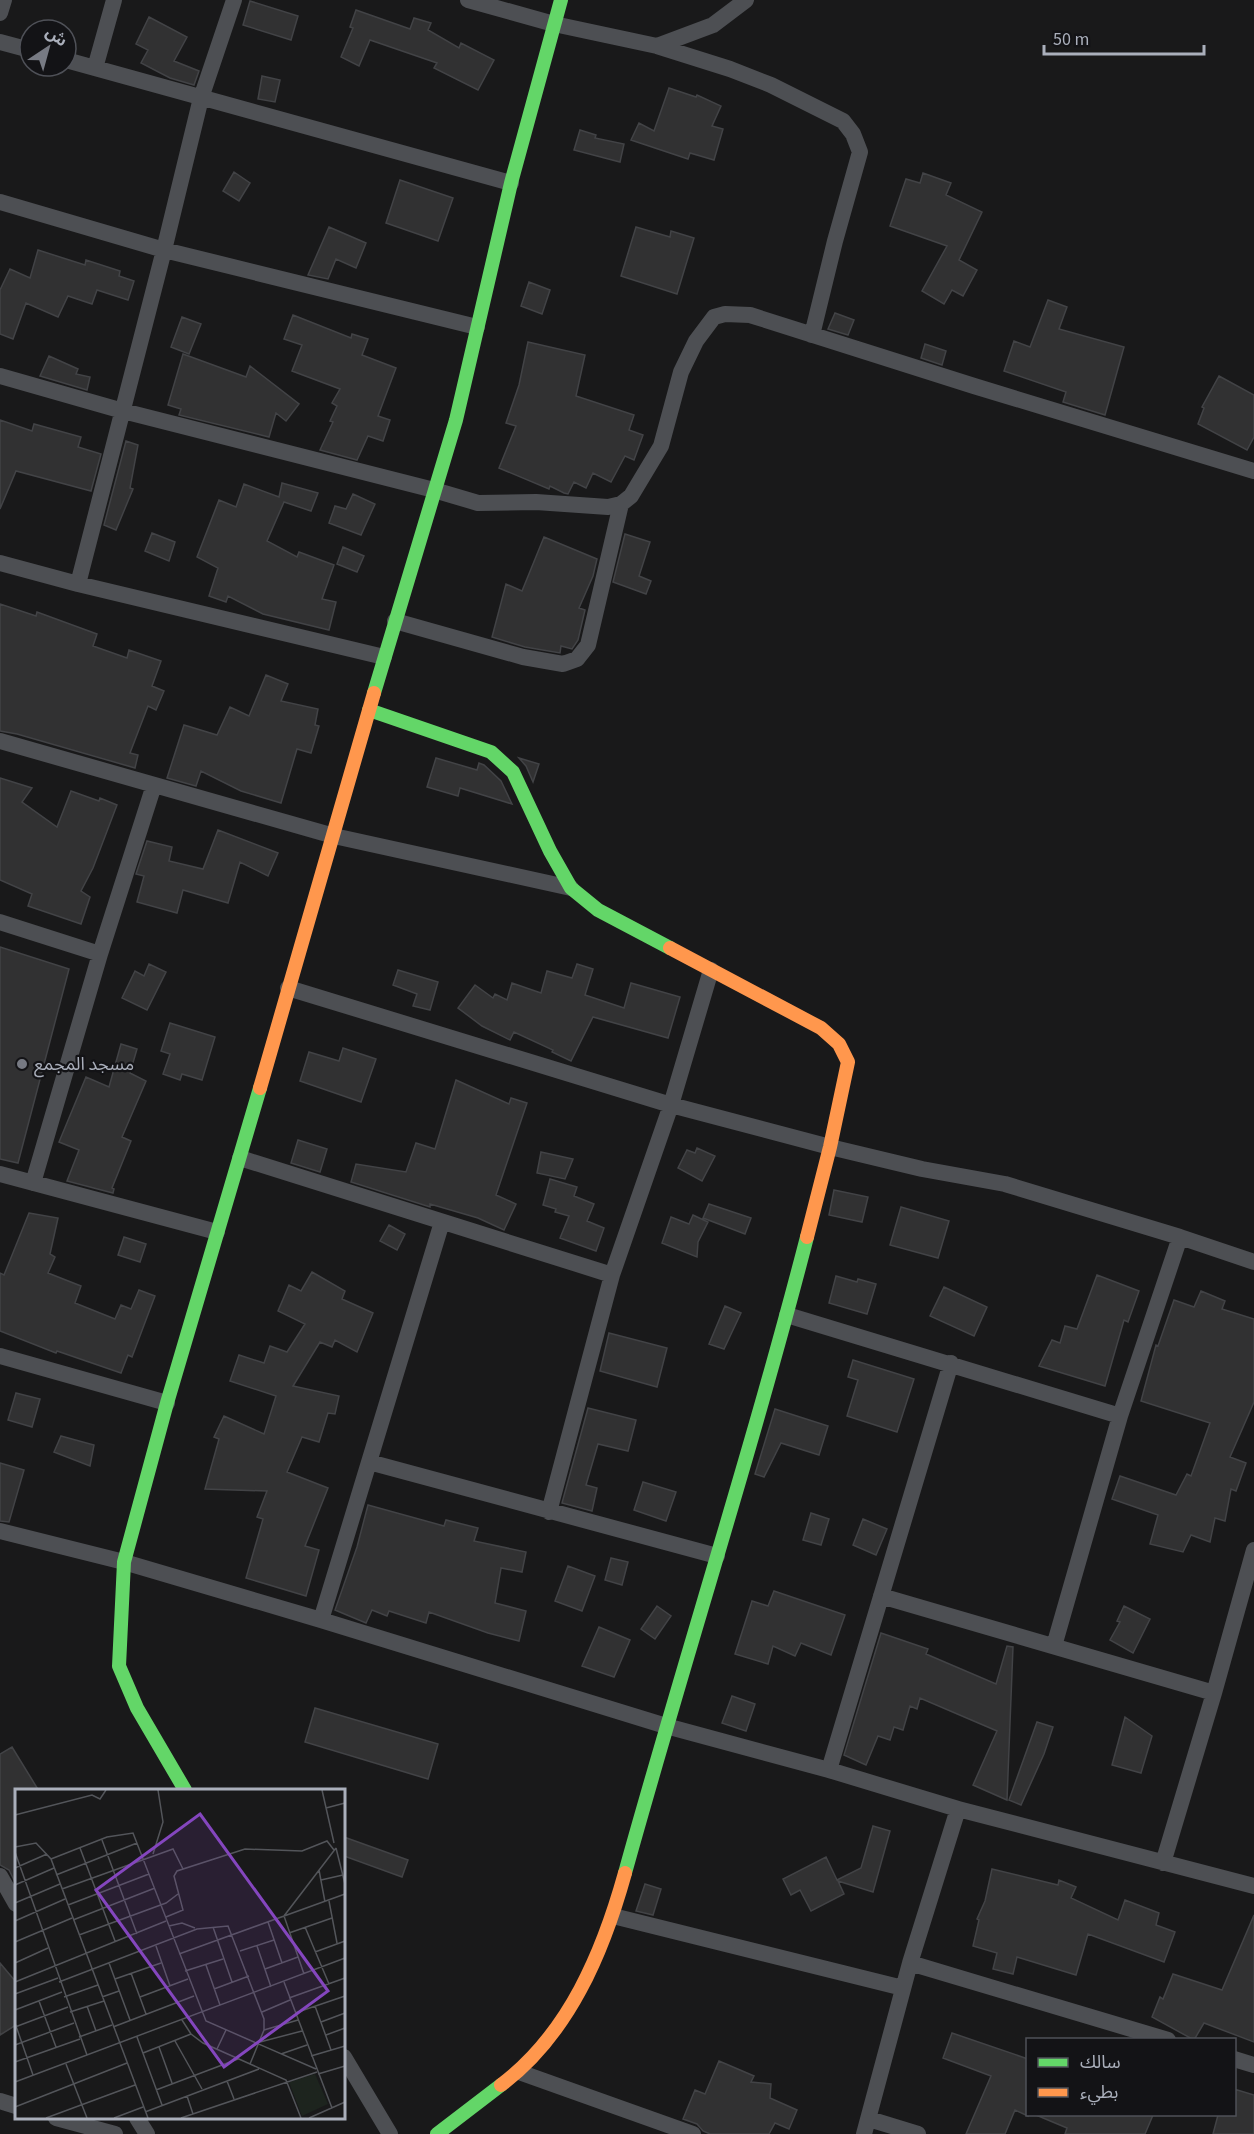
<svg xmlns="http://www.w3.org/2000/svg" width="1254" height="2134" font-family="'Source Sans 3','Noto Sans Arabic',sans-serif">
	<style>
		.building { fill: #313132; stroke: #424346; stroke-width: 1.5 }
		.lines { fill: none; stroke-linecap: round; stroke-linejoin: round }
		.street { stroke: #4d4f53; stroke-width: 16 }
		.fast { stroke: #63d668; stroke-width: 14 }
		.slow { stroke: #ff974d; stroke-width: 14 }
		.poi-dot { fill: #777a83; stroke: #131316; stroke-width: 2 }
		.labels { text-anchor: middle; stroke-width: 4.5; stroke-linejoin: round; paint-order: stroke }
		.poi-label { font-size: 18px; fill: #aaafbb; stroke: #131316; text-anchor: start }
		.inset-road { fill: none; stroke: #53555a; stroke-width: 1.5 }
		.view { fill: #8446be; fill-opacity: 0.15; stroke: #8446be; stroke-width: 3 }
		.inset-edge { fill: none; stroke: #aaafbb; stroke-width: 3 }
	</style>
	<rect width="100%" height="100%" fill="#19191a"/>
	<path class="building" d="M250,1l48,15 -7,24 -48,-15z
		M356,10l54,19 4,-11 17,5 -3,7 31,18 2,-5 33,17 -16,30 -44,-22 3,-5 -67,-23 -11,26 -18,-9 12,-29 -3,-1z
		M149,17l38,20 -13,24 25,10 -5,14 -24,-7 -29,-15 7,-13 -12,-6z
		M262,76l18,4 -5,22 -17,-3z
		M669,88l27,9 1,-2 24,11 -9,20 11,3 -9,31 -24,-7 -2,6 -57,-19 8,-17 15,8z
		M580,130l16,5 -1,3 29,6 -4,18 -46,-12z
		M234,172l16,11 -11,18 -16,-10z
		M923,173l28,10 -5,12 36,17 -23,48 18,10 -14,26 -11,-6 -8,14 -22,-13 25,-45 -57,-20 16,-47 14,4z
		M400,180l53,18 -15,43 -52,-18z
		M329,227l37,16 -10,25 -20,-9 -8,20 -20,-4z
		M636,227l34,10 1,-6 23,7 -17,56 -56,-18z
		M38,250l47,15 1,-5 34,11 -1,5 15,5 -6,19 -31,-10 -5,14 -24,-8 -10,21 -32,-14 -13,36 -13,-5v-44l10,-21 20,9z
		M529,282l21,8 -8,24 -21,-8z
		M1048,300l19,7 -8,22 65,18 -19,68 -42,-13 3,-10 -62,-21 10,-30 16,6z
		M835,313l19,7 -6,15 -20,-6z
		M293,315l58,23 1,-4 16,5 -6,16 34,13 -18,48 12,4 -7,21 -15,-5 -11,24 -37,-10 13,-28 -3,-1 7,-15 -5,-3 8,-14 -48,-18 10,-26 -18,-6z
		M182,317l19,7 -12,30 -18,-7z
		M528,342l57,13 -9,41 58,19 -5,15 14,5 -9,25 -9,-4 -14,26 -18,-9 -7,15 -12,-6 -6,12 -4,-1 -14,-7 -1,3 -50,-21 17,-42 -10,-3 13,-38z
		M925,344l21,7 -4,14 -21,-7z
		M183,354l63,23 4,-11 49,38 -13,17 -10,-8 -7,24 -90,-22 2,-6 -13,-4z
		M49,356l29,13 -2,5 14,3 -3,13 -47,-14z
		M1219,376l35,19v42l-7,13 -49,-26 6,-16 -2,-1z
		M0,420l32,11 2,-7 47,13 -3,10 23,7 -10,37 -75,-20 -16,38z
		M126,441l12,4 -8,43 3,1 -17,41 -12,-5z
		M282,483l36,10 -7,18 -27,-9 -17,39 30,16 2,-5 35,13 -12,34 14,3 -7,28 -66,-16 -35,-18 -2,6 -17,-6 9,-28 -21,-11 22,-57 17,7 8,-23 35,13z
		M353,494l22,10 -14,31 -32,-12 6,-17 11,3z
		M152,533l23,9 -6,19 -24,-10z
		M625,534l25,8 -11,34 12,5 -5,13 -33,-12z
		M544,537l53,22 -4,17 -14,32 6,2 -7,30 -6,9 -11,-3 -1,7 -35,-6 -33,-10 14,-53 16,7z
		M343,547l21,9 -7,16 -20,-8z
		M0,604l36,12 1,-4 60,22 -4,12 34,12 2,-8 32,11 -9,25 12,5 -8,19 -8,-4 -18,47 8,2 -3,13 -118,-34 -17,-3z
		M266,675l22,9 -7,17 37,8 -3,16 4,1 -8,27 -14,-4 -16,54 -40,-12 -40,-20 -5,15 -29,-8 17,-53 33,10 13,-28 19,9z
		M436,758l41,12 2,-7 5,2 17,16 11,23 -52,-16 -2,8 -31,-9z
		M519,758l20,6 -6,18 -7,-16z
		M0,778l32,10 -10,14 35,25 14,-36 28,10 1,-3 17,7 -24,63 -12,23 9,6 -9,27 -53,-18 4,-12 -32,-14z
		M218,830l60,23 -10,23 -28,-14 -12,41 -45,-13 -6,23 -40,-11 7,-26 -8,-2 11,-33 25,6 -3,14 34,8z
		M0,947l69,22 -51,194 -18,-4z
		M149,964l17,8 -19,38 -25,-12 13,-27 9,5z
		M577,964l16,5 -8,26 39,13 7,-25 49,14 -12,41 -75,-21 -22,44 -19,-9 1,-2 -39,-18 -4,8 -28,-14 -24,-18 17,-23 18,13 2,-4 12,6 5,-17 29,10 6,-22 25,7z
		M398,970l40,12 -8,28 -17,-4 4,-12 -24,-9z
		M170,1023l45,14 -13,43 -20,-6 -2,6 -17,-6 7,-20 -9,-3z
		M121,1044l16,5 -7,24 16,8 -24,56 9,4 -19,47 2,1 -1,4 -46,-12 12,-31 -20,-8 27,-65 23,10z
		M343,1048l33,11 -15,43 -61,-21 9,-29 30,9z
		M456,1080l53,24 2,-6 16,5 -31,92 20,9 -12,26 -26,-12 -48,-14v3l-79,-25 5,-18 50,8 10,-29 19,6z
		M298,1140l29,9 -7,23 -29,-9z
		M697,1148l18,8 -13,25 -24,-13 9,-18 8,3z
		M541,1152l32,7 -8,20 -28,-6z
		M550,1179l27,8 -3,9 20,8 -7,17 17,7 -8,23 -36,-13 9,-22 -14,-4 1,-3 -13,-4z
		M834,1190l34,7 -6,25 -33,-7z
		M709,1204l42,14 -6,16 -42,-16z
		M901,1207l48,14 -11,37 -48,-13z
		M29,1213l29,5 -8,36 5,3 -7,16 33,13 -6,17 40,16 6,-14 10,4 8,-19 16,6 -23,61 -4,-2 -7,18 -64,-22 -1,2 -56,-22v-58l4,2z
		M693,1215l15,7 -10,20 -1,15 -35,-14 9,-26 18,7z
		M389,1225l16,9 -8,16 -17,-9z
		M124,1237l22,7 -6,18 -22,-7z
		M312,1272l33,19 -3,8 31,14 -16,39 -22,-12 -3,7 -12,-5 -27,44 46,10 -4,18 -7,-1 -9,29 -17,-5 -15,35 41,16 -23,58 14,4 -13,46 -60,-18 17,-59 -6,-2 10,-26 -62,-2 14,-50 -5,-2 10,-21 40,18 12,-38 -46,-15 9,-26 25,8 6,-17 17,6 18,-28 -27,-13 11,-26 12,6z
		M1097,1275l42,16 -11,31 -4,-2 -19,66 -66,-20 13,-26 8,3 5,-17 12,3z
		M836,1276l21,6 1,-3 18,5 -9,30 -38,-11z
		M944,1287l43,20 -13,29 -44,-20z
		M1201,1291l24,10 -3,8 32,10v83l-24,55 16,6 -10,28 -5,-2 -6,32 -10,-3 -5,24 -19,-7 -8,17 -33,-8 8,-29 -46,-16 8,-23 56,19 11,-21 4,2 19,-53 -69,-22 15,-56 2,1 16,-46 20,7z
		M725,1306l16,7 -17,36 -15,-5z
		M609,1333l58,15 -10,39 -57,-16z
		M853,1360l61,19 -17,53 -50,-16 11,-36 -10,-3z
		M16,1393l24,6 -8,28 -24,-7z
		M588,1408l48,12 -8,31 -30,-7 -12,41 11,3 -5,23 -30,-8z
		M775,1409l53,17 -9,29 -38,-12 -17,34 -9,-3z
		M61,1436l33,9 -4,21 -36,-14z
		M0,1463l24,7 -15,52 -9,-1z
		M643,1482l33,10 -10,29 -32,-11z
		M368,1505l76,21 2,-6 32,8 -4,13 52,11 -4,20 -21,-4 -6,35 31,8 -7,30 -31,-8 -59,-21 -3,11 -37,-12 -2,5 -15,-6 -6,13 -31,-13 22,-63z
		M811,1513l18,6 -8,26 -18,-5z
		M863,1519l24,10 -11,26 -23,-10z
		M611,1558l17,4 -6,23 -17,-5z
		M568,1566l27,10 -13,35 -27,-10z
		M774,1591l71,24 -14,40 -30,-12 -6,13 -22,-10 -5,18 -33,-10 17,-53 16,5z
		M657,1606l14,10 -16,23 -14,-10z
		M1124,1606l26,13 -17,34 -23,-13 10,-18 -3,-1z
		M599,1627l31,13 -16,37 -32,-11z
		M881,1633l47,16 -2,5 70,30 11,-38 6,1 -6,153 -34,-15 24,-54 -77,-33 -3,11 -7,-3 -7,24 -9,-3 -4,13 -12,-4 -12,29 -22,-10z
		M732,1696l23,8 -9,27 -24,-8z
		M315,1708l123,36 -10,35 -123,-37z
		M1125,1717l27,19 -11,37 -29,-8z
		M1037,1722l16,5 -9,27 -23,51 -12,-5z
		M12,1747l27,44h-23v93l-7,-14 -9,-5v-111z
		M873,1826l17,5 -17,61 -35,-11 6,13 -33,17 -11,-21 -9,5 -8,-16 43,-22 11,23 24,-12z
		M344,1837l64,23 -6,17 -58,-21z
		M992,1869l66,16 1,-5 17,7 -5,11 47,22 7,-20 34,13 -3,12 19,7 -11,30 -76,-28 -12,41 -59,-18 -4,17 -20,-5 4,-16 -24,-7 6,-26 -2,-1 8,-18z
		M645,1884l16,5 -8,26 -17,-4z
		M1254,1915v127l-50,-19 -10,17 -42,-23 8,-20 3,2 10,-25 49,16z
		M0,1963l16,19v43l-16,10z
		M952,2033l76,26v57l-13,-6 -10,24h-39l25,-58 -48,-18z
		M719,2061l35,15 -3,6 20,2 -1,14 27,12 -8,19 -14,-6 -6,11h-59l-7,-3 -6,-7 -14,-5 12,-29 10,4z
		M1234,2089l20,6v39h-41l5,-19h16z
		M1036,2115h117l-8,19h-80l2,-6z"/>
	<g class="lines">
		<path class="street" d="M468,0l86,24 103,22 73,23 41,16 72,36 10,13 7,18 -25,89 -23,94
			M0,13l4,-13
			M0,42l30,8
			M657,46l56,-21 33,-25
			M66,60l445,123
			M95,68l19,-68
			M0,202l164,48 313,77
			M0,376l123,35 311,79 44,13 58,-1 72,5 13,-3 10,-8 30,-50 20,-74 15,-31 18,-24 11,-3 25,1 224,71 280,85
			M0,563l78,21 306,73
			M78,584l86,-334 37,-152 33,-98
			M395,621l128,36 40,7 14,-5 11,-14 33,-141
			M0,741l334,95 237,52
			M0,922l100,32
			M288,988l383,117 159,42 92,22 83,15 175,53 74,25
			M240,1158l372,117
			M0,1174l217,58
			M33,1183l67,-229 54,-169
			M787,1315l333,101
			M0,1356l167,47
			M369,1462l348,94
			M549,1512l63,-237 59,-170 40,-135
			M0,1531l124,31 197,58 345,106 163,44 129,39 296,77
			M881,1596l333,97
			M321,1620l121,-398
			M1054,1646l66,-230 60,-179
			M829,1770l122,-407
			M1163,1863l51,-170 40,-143
			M0,1876l16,28
			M613,1916l290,72
			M910,1963l258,77
			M344,2057l46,77
			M1234,2059l20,6
			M519,2072l174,62
			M0,2101l16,5
			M56,2118l59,16
			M137,2118l10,16
			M869,2119l49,15
			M864,2134l46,-171 48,-154"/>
		<path class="fast" d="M374,693l82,-273 55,-237 50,-183
			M369,710l122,42 22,20 37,79 21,37 27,22 72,38
			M185,1790l-48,-82 -18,-42 5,-104 43,-159 93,-315
			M625,1873c59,-213 127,-423 182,-636
			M437,2134l64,-49"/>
		<path class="slow" d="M670,948l151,80 18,16 9,18 -18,85 -23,90
			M260,1088l114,-395
			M501,2085c68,-51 102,-133 124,-212"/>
	</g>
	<circle class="poi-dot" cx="22" cy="1064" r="6"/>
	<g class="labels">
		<g class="poi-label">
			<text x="34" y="1070">مسجد المجمع</text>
		</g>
	</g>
	<g transform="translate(15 1789)">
		<rect width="330" height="330" fill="#19191a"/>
		<path d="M300,285l13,30 -26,12 -13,-34z" fill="#1d241e"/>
		<path class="inset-road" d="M307,1l12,53M311,19l19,-5M0,26l77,-20 8,4 6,-9M87,51l35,94M0,58l21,-4 15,16 97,259M65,59l35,93M321,59l9,36M0,63l72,203M138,65l10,-32 -5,-32M36,70l56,-22 26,-4 73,188 110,48M0,79l32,-14M304,81l6,32M41,86l81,-32M306,91l22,-5M0,96l39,-17M47,100l111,-40 10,20M314,112l8,42M0,114l45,-19M53,116l81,-31M151,128l17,-7 -9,-34 3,-5 68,-22 57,2 25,-10 7,9M58,131l82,-32M0,132l50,-22M253,133l14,41M154,137l13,-3 13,5M198,138l19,55M290,138l24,57M274,144l43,-15M64,146l87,-32 12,-9M0,153l57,-24M141,157l14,40M242,157l14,41M225,162l34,-11M300,163l30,-11M164,165l166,-60M0,174l33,-15M94,174l21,57M191,176l14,40M250,180l33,-12M170,182l38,-12M116,184l15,41M289,185l-20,-58 52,-68M100,190l46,-16M0,193l151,-61M44,193l138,-53 31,-3 36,93v11l-14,34M269,193l48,126M199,200l35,-13M0,205l43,-16M49,208l34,-12M87,208l17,-6M125,208l48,-18M274,209l56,-20M24,212l17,46M72,217l9,25M300,217l16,44M0,221l47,-18M55,223l34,-11M247,223l28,-12M280,224l50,-17M167,231l9,14 12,9 83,37 15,38M306,233l24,-9M0,234l18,52M0,238l53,-20M98,238l81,-31M249,241l34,-10M311,246l19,-7M64,248l33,-12M122,248l25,68M160,252l27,48M245,253l42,-11M0,256l59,-22M144,258l13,36M202,260l9,-19M128,264l48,-19M266,265l26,-9M296,267l34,-10M0,273l65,-23M51,275l21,54M303,285l27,-8M212,292l7,18M0,293l330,-124M141,301l82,-31M172,307l6,18M0,318l112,-44M130,323l114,-43M31,329l89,-33M99,329l29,-11M166,329l136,-46M294,329l36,-16"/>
		<path class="view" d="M185,25l128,177 -104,76 -128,-177z"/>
		<rect width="330" height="330" class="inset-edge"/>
	</g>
	<rect x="1026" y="2038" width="210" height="78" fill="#131316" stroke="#4f5158" stroke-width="1.5"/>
	<rect x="1038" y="2058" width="30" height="9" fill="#63d668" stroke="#4f5158" stroke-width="1.5"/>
	<text x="1080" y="2068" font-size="18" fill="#aaafbb">سالك</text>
	<rect x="1038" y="2088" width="30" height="9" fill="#ff974d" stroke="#4f5158" stroke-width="1.5"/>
	<text x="1080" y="2098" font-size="18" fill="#aaafbb">بطيء</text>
	<g transform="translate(48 48) rotate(36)"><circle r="28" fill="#131316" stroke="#4f5158" stroke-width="1.5"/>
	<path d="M0-4.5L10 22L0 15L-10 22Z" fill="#777a83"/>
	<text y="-9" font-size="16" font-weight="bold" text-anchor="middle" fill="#aaafbb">ش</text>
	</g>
	<path d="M1044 45v9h160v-9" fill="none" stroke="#aaafbb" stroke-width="3"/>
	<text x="1053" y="45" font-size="18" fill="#aaafbb" stroke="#131316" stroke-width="4.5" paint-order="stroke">50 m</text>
</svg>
